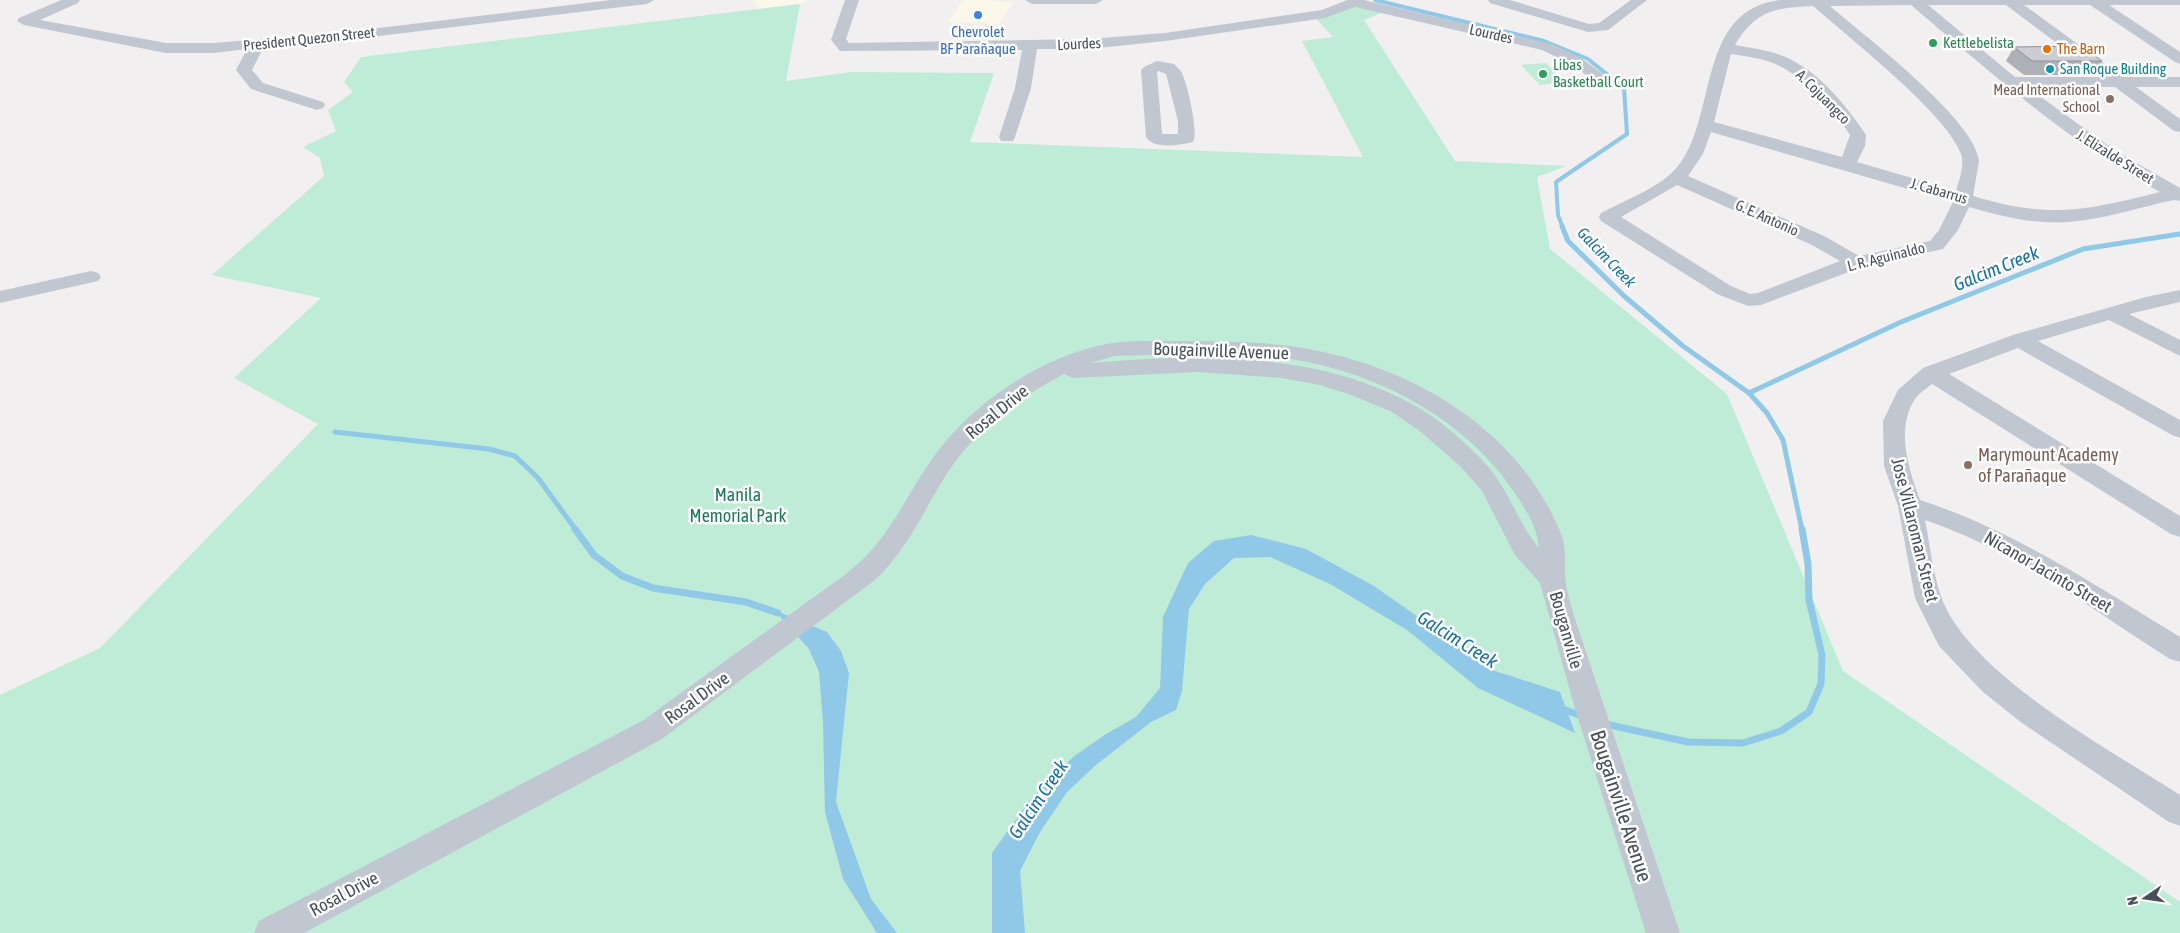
<svg xmlns="http://www.w3.org/2000/svg" width="2180" height="933" font-family="'Asap Condensed',sans-serif">
	<style>
		.commercial { fill: #fbf8e9 }
		.green { fill: #bfecd7 }
		.water { fill: #8fc9e7 }
		.lines { fill: none; stroke-linecap: round; stroke-linejoin: round }
		.stream-far2 { stroke: #8fc9e7; stroke-width: 4 }
		.stream-far1 { stroke: #8fc9e7; stroke-width: 5 }
		.stream { stroke: #8fc9e7; stroke-width: 7 }
		.minor { fill: #c0c7d0; fill-rule: evenodd }
		.wall { fill: #afb0b5 }
		.building { fill: #cccdd3; stroke: #8f9094 }
		.shop-dot { fill: #3f7fe0; stroke: #fff; stroke-width: 2 }
		.leisure-dot { fill: #2e9e5b; stroke: #fff; stroke-width: 2 }
		.food-dot { fill: #e8710a; stroke: #fff; stroke-width: 2 }
		.culture-dot { fill: #0f9aa8; stroke: #fff; stroke-width: 2 }
		.education-dot { fill: #8d6e63; stroke: #fff; stroke-width: 2 }
		.labels { text-anchor: middle; stroke-width: 5; stroke-linejoin: round; paint-order: stroke }
		.far-shop-label { font-size: 15px; fill: #366cbe; stroke: #fff }
		.far-street-label { font-size: 15px; fill: #484f5b; stroke: #fff }
		.far-leisure-label { font-size: 15px; fill: #27864d; stroke: #fff; text-anchor: start }
		.far-food-label { font-size: 15px; fill: #c56008; stroke: #fff; text-anchor: start }
		.far-culture-label { font-size: 15px; fill: #0d838f; stroke: #fff; text-anchor: start }
		.far-education-label { font-size: 15px; fill: #785e54; stroke: #fff; text-anchor: end }
		.far-water-label { font-size: 16px; font-style: italic; fill: #1471a2; stroke: #fff }
		.street-label { font-size: 18px; fill: #484f5b; stroke: #fff }
		.education-label { font-size: 18px; fill: #785e54; stroke: #fff; text-anchor: start }
		.park-label { font-size: 18px; fill: #1c7957; stroke: #fff }
		.water-label { font-size: 19px; font-style: italic; fill: #1471a2; stroke: #fff }
		.near-street-label { font-size: 21px; fill: #484f5b; stroke: #fff }
	</style>
	<rect width="100%" height="100%" fill="#f1efef"/>
	<path class="commercial" d="M750,0h58l-8,4 -43,5 -1,-7z
		M963,0h22l28,3 -15,21 -50,-2z"/>
	<path class="green" d="M1360,0l33,8 -29,12 91,141 111,5 -29,11 13,72 177,145 116,277 337,231v31h-2180v-238l100,-47 218,-224 -84,-46 87,-80 -109,-23 112,-99 -4,-18 -17,-11 33,-16 -8,-21 25,-18 -9,-10 17,-25 439,-53 -14,77 66,-9 142,1 -24,69 393,15 -61,-116 31,-4 -17,-18z
		M1546,63l20,19 -26,3 -19,-20z"/>
	<path class="water" d="M1251,535l55,14 68,37 121,85 65,21 15,41 -97,-45 -71,-58 -77,-46 -60,-27 -36,1 -29,26 -16,25 -7,82 -6,19 -25,12 -55,43 -29,27 -27,40 -20,39 5,62h-33v-80l38,-53 43,-43 33,-23 30,-17 24,-29 3,-71 25,-54 26,-22z
		M774,610l53,22 14,19 8,22 -13,129 35,97 26,34h-20l-34,-54 -18,-67 -2,-89 -4,-51 -10,-23z"/>
	<g class="lines">
		<path class="stream-far2" d="M1375,0l169,41 44,18 36,29 3,46 -71,48 2,33 5,13"/>
		<path class="stream-far1" d="M1562,226l6,15 56,55 59,50 66,47 18,20 16,27 19,90
			M1749,393l152,-71 182,-73 97,-15
			M335,432l154,17 26,7 23,22 38,52"/>
		<path class="stream" d="M575,529l19,26 28,21 31,12 93,14 32,11
			M1560,708l22,8
			M1605,724l83,18 55,1 38,-12 28,-19 12,-28 1,-29 -13,-55 -1,-36 -6,-35"/>
		<path class="minor" d="M61,0h19l-2,3 -38,17 126,23h48l140,-12 257,-31h43l-7,4 -293,35 -91,9 -11,22 11,13 60,19 2,3 -2,3 -6,2 -66,-21 -15,-19 11,-21 -33,4h-48l-142,-28 -7,-4 2,-3z
			M845,0h14l-13,39 3,4 240,-4 76,-6 157,-23 25,-10h17l188,44 29,14 33,24 -8,5 -6,-2 -29,-21 -29,-14 -187,-43 -30,11 -160,23 -76,8h-52l-6,39 -16,49 -2,4h-12l-2,-4 16,-49 7,-38 -182,1 -9,-11z
			M1025,0h78l-7,4h-64z
			M1488,0h22l79,24 10,-1 32,-23h16l-39,30 -20,2 -98,-29z
			M1781,0h399v5h-71l71,47v12l-5,-2 -85,-57h-66l99,72h57v10h-44l44,32v13l-6,-1 -59,-44h-88l87,63 66,38v13l-6,-1c-43,9 -86,25 -129,22 -26,-1 -51,-8 -76,-15l-11,23 -15,19 -81,18 -101,38 -13,1 -31,-12 -116,-73 -2,-4 2,-4c26,-14 64,-27 80,-51 36,-51 17,-153 100,-162zM1911,5c79,67 157,137 249,187 -76,19 -111,27 -187,4l6,-35c-4,-42 -116,-126 -149,-155zM1928,5h78l96,72h-87zM1813,6c36,32 133,107 148,148 4,11 -2,26 -5,37l-99,-29 8,-16 1,-11c-20,-30 -48,-65 -83,-79 -15,-6 -32,-8 -48,-11 21,-35 40,-37 78,-39zM1731,54c14,2 29,4 42,9 31,13 59,44 77,72l-8,22 -128,-35zM1711,132l242,70 -14,28 -9,11 -71,15 -33,-19 -138,-61 15,-22zM1677,185l135,60 28,16 -82,32 -8,1 -19,-8 -110,-69z
			M1157,61l17,3c3,3 6,6 8,9 5,11 17,59 11,69 -13,3 -39,8 -47,-5l-5,-67 3,-3zM1159,71l7,3 12,47v13h-16l-5,-62z
			M91,271l7,2 3,4 -3,4 -98,22v-12z
			M2180,290v12l-51,12 51,26v16l-71,-36 -71,21 142,79v18l-8,-3 -154,-87 -69,26 231,142v21l-9,-3 -239,-150c-5,4 -13,9 -17,15 -20,30 -6,71 5,101 95,31 175,85 260,137v25l-10,-3c-77,-49 -158,-110 -245,-139 5,24 8,56 17,79 30,77 169,151 238,196v31l-11,-4 -147,-99 -39,-31 -44,-46 -24,-48 -17,-92 -14,-40 -1,-45 15,-31 25,-22 90,-33 133,-38z
			M1168,341c41,0 82,0 122,5 112,15 227,78 271,188 6,13 3,28 4,41 1,14 5,28 9,41l106,317h-34l-71,-224 -35,-126 -25,-28 -33,-64 -21,-24 -40,-35 -29,-20 -38,-16 -34,-11 -38,-7 -84,-6 -125,6 -9,-4c-46,24 -90,57 -118,101 -23,37 -39,75 -71,105l-213,159 -358,194h-50l5,-12 383,-200 204,-147c43,-34 55,-70 84,-112 39,-57 109,-105 177,-118 20,-4 41,-3 61,-3zM1181,354c36,1 74,0 110,5 81,13 162,53 213,119 14,19 33,45 35,70 -22,-26 -31,-61 -55,-86 -21,-22 -47,-45 -74,-59 -96,-52 -215,-49 -320,-40l25,-7z"/>
	</g>
	<path class="wall" d="M2014,47l88,14 -8,14h-70l-18,-14z"/>
	<path class="building" d="M2082,46l20,15h-70l-18,-14z"/>
	<circle class="shop-dot" cx="978" cy="15" r="5"/>
	<g class="leisure-dot">
		<circle cx="1933" cy="43" r="5"/>
		<circle cx="1543" cy="74" r="5"/>
	</g>
	<circle class="food-dot" cx="2047" cy="49" r="5"/>
	<circle class="culture-dot" cx="2050" cy="69" r="5"/>
	<g class="education-dot">
		<circle cx="2110" cy="99" r="5"/>
		<circle cx="1968" cy="465" r="5"/>
	</g>
	<g class="labels">
		<g class="far-shop-label">
			<text x="978" y="37">Chevrolet<tspan x="978" dy="17">BF Parañaque</tspan></text>
		</g>
		<g class="far-street-label">
			<text transform="translate(1491 34) rotate(13)" y="5">Lourdes</text>
			<text transform="translate(309 39) rotate(-6)" y="5">President Quezon Street</text>
			<text transform="translate(1079 44) rotate(-3)" y="5">Lourdes</text>
			<text transform="translate(1823 97) rotate(45)" y="5">A. Cojuangco</text>
			<text transform="translate(2115 157) rotate(32)" y="5">J. Elizalde Street</text>
			<text transform="translate(1939 191) rotate(16)" y="5">J. Cabarrus</text>
			<text transform="translate(1767 218) rotate(24)" y="5">G. E. Antonio</text>
			<text transform="translate(1886 257) rotate(-14)" y="5">L. R. Aguinaldo</text>
		</g>
		<g class="far-leisure-label">
			<text x="1943" y="48">Kettlebelista</text>
			<text x="1553" y="70">Libas<tspan x="1553" dy="17">Basketball Court</tspan></text>
		</g>
		<g class="far-food-label">
			<text x="2057" y="54">The Barn</text>
		</g>
		<g class="far-culture-label">
			<text x="2060" y="74">San Roque Building</text>
		</g>
		<g class="far-education-label">
			<text x="2100" y="95">Mead International<tspan x="2100" dy="17">School</tspan></text>
		</g>
		<g class="far-water-label">
			<text transform="translate(1607 257) rotate(46)" y="6">Galcim Creek</text>
		</g>
		<g class="street-label">
			<text transform="translate(1221 351) rotate(2)" y="6">Bougainville Avenue</text>
			<text transform="translate(997 412) rotate(-39)" y="6">Rosal Drive</text>
			<text transform="translate(1915 530) rotate(76)" y="6">Jose Villaroman Street</text>
			<text transform="translate(2048 572) rotate(30)" y="6">Nicanor Jacinto Street</text>
			<text transform="translate(1566 630) rotate(74)" y="6">Bouganville</text>
			<text transform="translate(697 698) rotate(-36)" y="6">Rosal Drive</text>
			<text transform="translate(344 894) rotate(-28)" y="6">Rosal Drive</text>
		</g>
		<g class="education-label">
			<text x="1978" y="461">Marymount Academy<tspan x="1978" dy="21">of Parañaque</tspan></text>
		</g>
		<g class="park-label">
			<text x="738" y="501">Manila<tspan x="738" dy="21">Memorial Park</tspan></text>
		</g>
		<g class="water-label">
			<text transform="translate(1996 268) rotate(-22)" y="7">Galcim Creek</text>
			<text transform="translate(1458 639) rotate(32)" y="7">Galcim Creek</text>
			<text transform="translate(1038 799) rotate(-56)" y="7">Galcim Creek</text>
		</g>
		<g class="near-street-label">
			<text transform="translate(1621 806) rotate(72)" y="7">Bougainville Avenue</text>
		</g>
	</g>
	<g transform="translate(2145 898) rotate(257)" stroke="#ffffff" stroke-width="4" paint-order="stroke">
	<path d="M0-4L9 19L0 12L-9 19Z" fill="#484f5b"/>
	<text y="-8" font-size="14" font-weight="bold" text-anchor="middle" fill="#484f5b">N</text>
	</g>
</svg>
